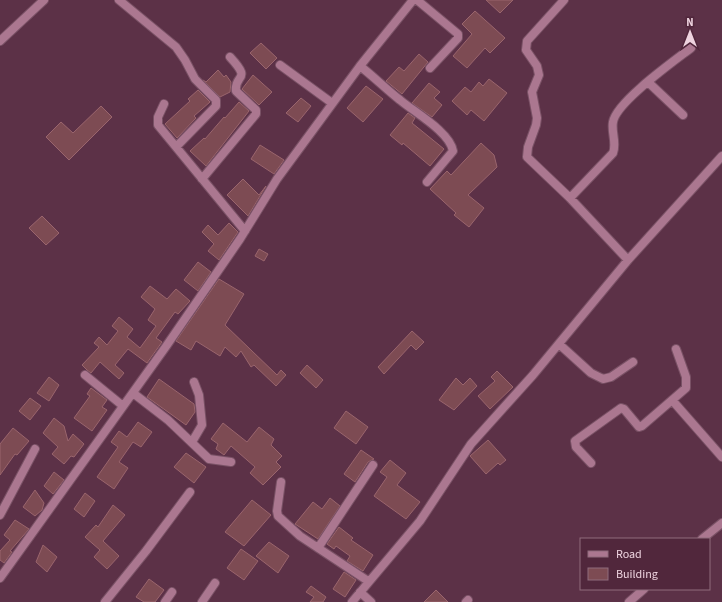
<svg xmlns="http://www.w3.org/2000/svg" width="722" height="602" font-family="'Source Sans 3',sans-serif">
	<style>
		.building { fill: #7d4b53; stroke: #9a656d }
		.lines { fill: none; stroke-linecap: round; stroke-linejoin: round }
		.minor-casing { stroke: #795165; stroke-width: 10 }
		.minor { stroke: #ab7790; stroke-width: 8 }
	</style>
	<rect width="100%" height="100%" fill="#5c3147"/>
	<path class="building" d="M486,0h27l-13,13z
		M475,11l30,27 -15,15 -5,-5 -18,20 -14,-12 19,-22 -10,-10z
		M261,43l16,15 -11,11 -16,-16z
		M419,54l9,8 -26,32 -16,-13 13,-14 5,4z
		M218,70l6,7 2,-2 5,7 -1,10 -10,5 -17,-17 3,2z
		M253,75l19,17 -13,13 -17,-16z
		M489,79l18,14 -23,28 -13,-11 -4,5 -15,-14 13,-14 6,5 8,-10 4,4z
		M429,83l11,9 -6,6 8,7 -10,12 -20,-14z
		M366,86l17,13 -20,23 -16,-14z
		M198,90l12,12 -16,14 2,2 -19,20 -12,-14 25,-23 -2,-2z
		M301,98l10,8 -13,16 -12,-9z
		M239,102l10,9 -43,55 -16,-15 14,-13 1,1 19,-22 1,1z
		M101,106l11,11 -43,43 -23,-23 15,-15 12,11z
		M408,113l7,5 -3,5 32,26 -14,17 -27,-23 -1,2 -12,-10z
		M481,143l13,12 3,12 -29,28 16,13 -15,19 -15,-12 2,-2 -26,-24 17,-18 4,4z
		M260,145l24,15 -10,14 -23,-15z
		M243,179l16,16 7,-9 -18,30 -21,-21z
		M42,216l17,17 -13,12 -17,-17z
		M229,223l9,9 -19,28 -11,-9 6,-7 -12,-12 6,-7 10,10z
		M259,249l9,5 -4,7 -9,-5z
		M198,262l13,10 -13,19 -14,-11z
		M219,279l25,15 -19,31 52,50 4,-5 5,5 -10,11 -22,-21 -3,2 -10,-16 -5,6 -11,-10 -5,9 -24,-15 -5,9 -15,-9z
		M150,286l17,13 9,-10 14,12 -12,13 -3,-2 -19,26 6,4 -15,21 -19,-14 -13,16 9,8 -5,6 -19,-17 -9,11 -4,-3 -5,-5 17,-18 -5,-4 5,-6 8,8 11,-14 -6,-5 7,-9 14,12 -6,8 13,11 16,-22 -8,-6 7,-11 -14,-12z
		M412,331l12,11 -8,8 -5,-5 -27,29 -6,-7z
		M307,365l16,15 -7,8 -16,-15z
		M497,371l16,16 -23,22 -12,-13 17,-15 -4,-4z
		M49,377l10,8 -10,16 -12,-8z
		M456,378l7,7 7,-7 7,8 -23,24 -15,-10z
		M159,379l35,25 1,8 -9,13 -39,-28z
		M91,388l16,12 -5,7 5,3 -15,21 -18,-13 16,-22 -3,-2z
		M30,398l11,8 -11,14 -11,-9z
		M346,411l22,16 -12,17 -22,-16z
		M54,418l10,8 4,15 5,-7 11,10 -10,13 -3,-1 -7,8 -12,-10 6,-7 -15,-14z
		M138,422l14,10 -11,15 -8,-5 -14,20 9,6 -14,21 -17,-12 21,-30 -7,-5 8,-11 8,6z
		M223,423l24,19 12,-15 15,12 -3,6 11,11 -6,6 5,5 -18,18 -13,-12 5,-6 -24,-21 -7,9 -8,-6 2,-5 -7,-5z
		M13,428l16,13 -12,14 -2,-1 -15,21v-31z
		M488,440l18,20 -6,5 -2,-2 -12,11 -16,-18z
		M361,450l13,9 -6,3 -13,20 -11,-8z
		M186,453l20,14 -12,16 -20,-16z
		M390,460l16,13 -9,12 23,17 -14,17 -32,-23 13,-19 -7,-5z
		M54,472l10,8 -11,14 -9,-8z
		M35,490l9,13 -2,7 -7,6 -12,-9z
		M85,493l10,8 -11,16 -10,-8z
		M330,498l10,8 -22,33 -23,-15 18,-22 9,7z
		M252,500l19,15 -27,31 -19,-14z
		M113,505l12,10 -22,26 16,15 -12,13 -13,-12 6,-7 -15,-13 11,-12 2,2z
		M15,520l14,9 -19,22 2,1 -8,11 -4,-3v-9l10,-11 -6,-5z
		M339,527l14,11 -2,2 22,15 -10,16 -16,-10 3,-5 -14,-10 -2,3 -7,-5z
		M269,542l20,14 -11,17 -22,-17z
		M43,545l14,12 -10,15 -11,-10z
		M241,549l17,12 -14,19 -17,-12z
		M344,572l12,8 -11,17 -12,-8z
		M149,579l15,11 -9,12h-11l-8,-5z
		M311,586l15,11 -3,5h-13l4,-5 -8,-5z
		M436,590l12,12h-24z"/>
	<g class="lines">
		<defs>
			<path id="minor" d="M119,0l57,47 9,13 10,19 21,21v6l-40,41
				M417,0l41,34v4l-28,30
				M564,0l-37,41 -1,9 11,16 2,9 -7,17 5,26 -1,7 -8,22 -1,10 43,41 58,62
				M0,41l44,-41
				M280,65l52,38
				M360,66c14,11 26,23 40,34 14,12 50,32 53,51l-26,31
				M648,82l35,33
				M164,104l-6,13v8l87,106
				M202,179l54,-65v-4l-20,-19c-2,-18 17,-9 -6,-34
				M570,198l43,-45c4,-10 -2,-21 0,-31 3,-20 61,-61 78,-74
				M559,344l32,29 12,6 8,-2 22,-15
				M85,375l38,31
				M133,393l35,27 41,39 22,3
				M672,400l50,57
				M192,442l10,-17 -3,-30 -5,-13
				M591,463l-15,-16 -1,-6 46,-33 3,1 15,18 3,-1 44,-38v-11l-10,-28
				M281,482l-4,29 1,5 22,20 68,45
				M0,515l35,-66
				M702,539l20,-16
				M318,548l55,-83
				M0,578l167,-233 73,-106 37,-60 83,-113 53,-66
				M360,592l11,10
				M105,602l41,-51 44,-59
				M165,602l7,-10
				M202,602l13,-19
				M352,602l68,-81 51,-77 62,-69 95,-115 94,-104
				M466,602l2,-2
				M629,602l15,-13"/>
		</defs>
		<use href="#minor" class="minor-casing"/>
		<use href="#minor" class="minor"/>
	</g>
	<rect x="580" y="538" width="130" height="52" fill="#51273c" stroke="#906c7d"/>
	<rect x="588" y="551" width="20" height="6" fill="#ab7790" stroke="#906c7d"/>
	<text x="616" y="558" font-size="12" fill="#eed3df">Road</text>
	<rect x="588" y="568" width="20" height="12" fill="#7d4b53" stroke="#906c7d"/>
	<text x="616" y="578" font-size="12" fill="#eed3df">Building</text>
	<g transform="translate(690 32)" stroke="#51273c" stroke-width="3" paint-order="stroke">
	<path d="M0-3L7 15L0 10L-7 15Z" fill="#eed3df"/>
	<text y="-6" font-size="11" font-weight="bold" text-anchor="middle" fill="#eed3df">N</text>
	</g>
</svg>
